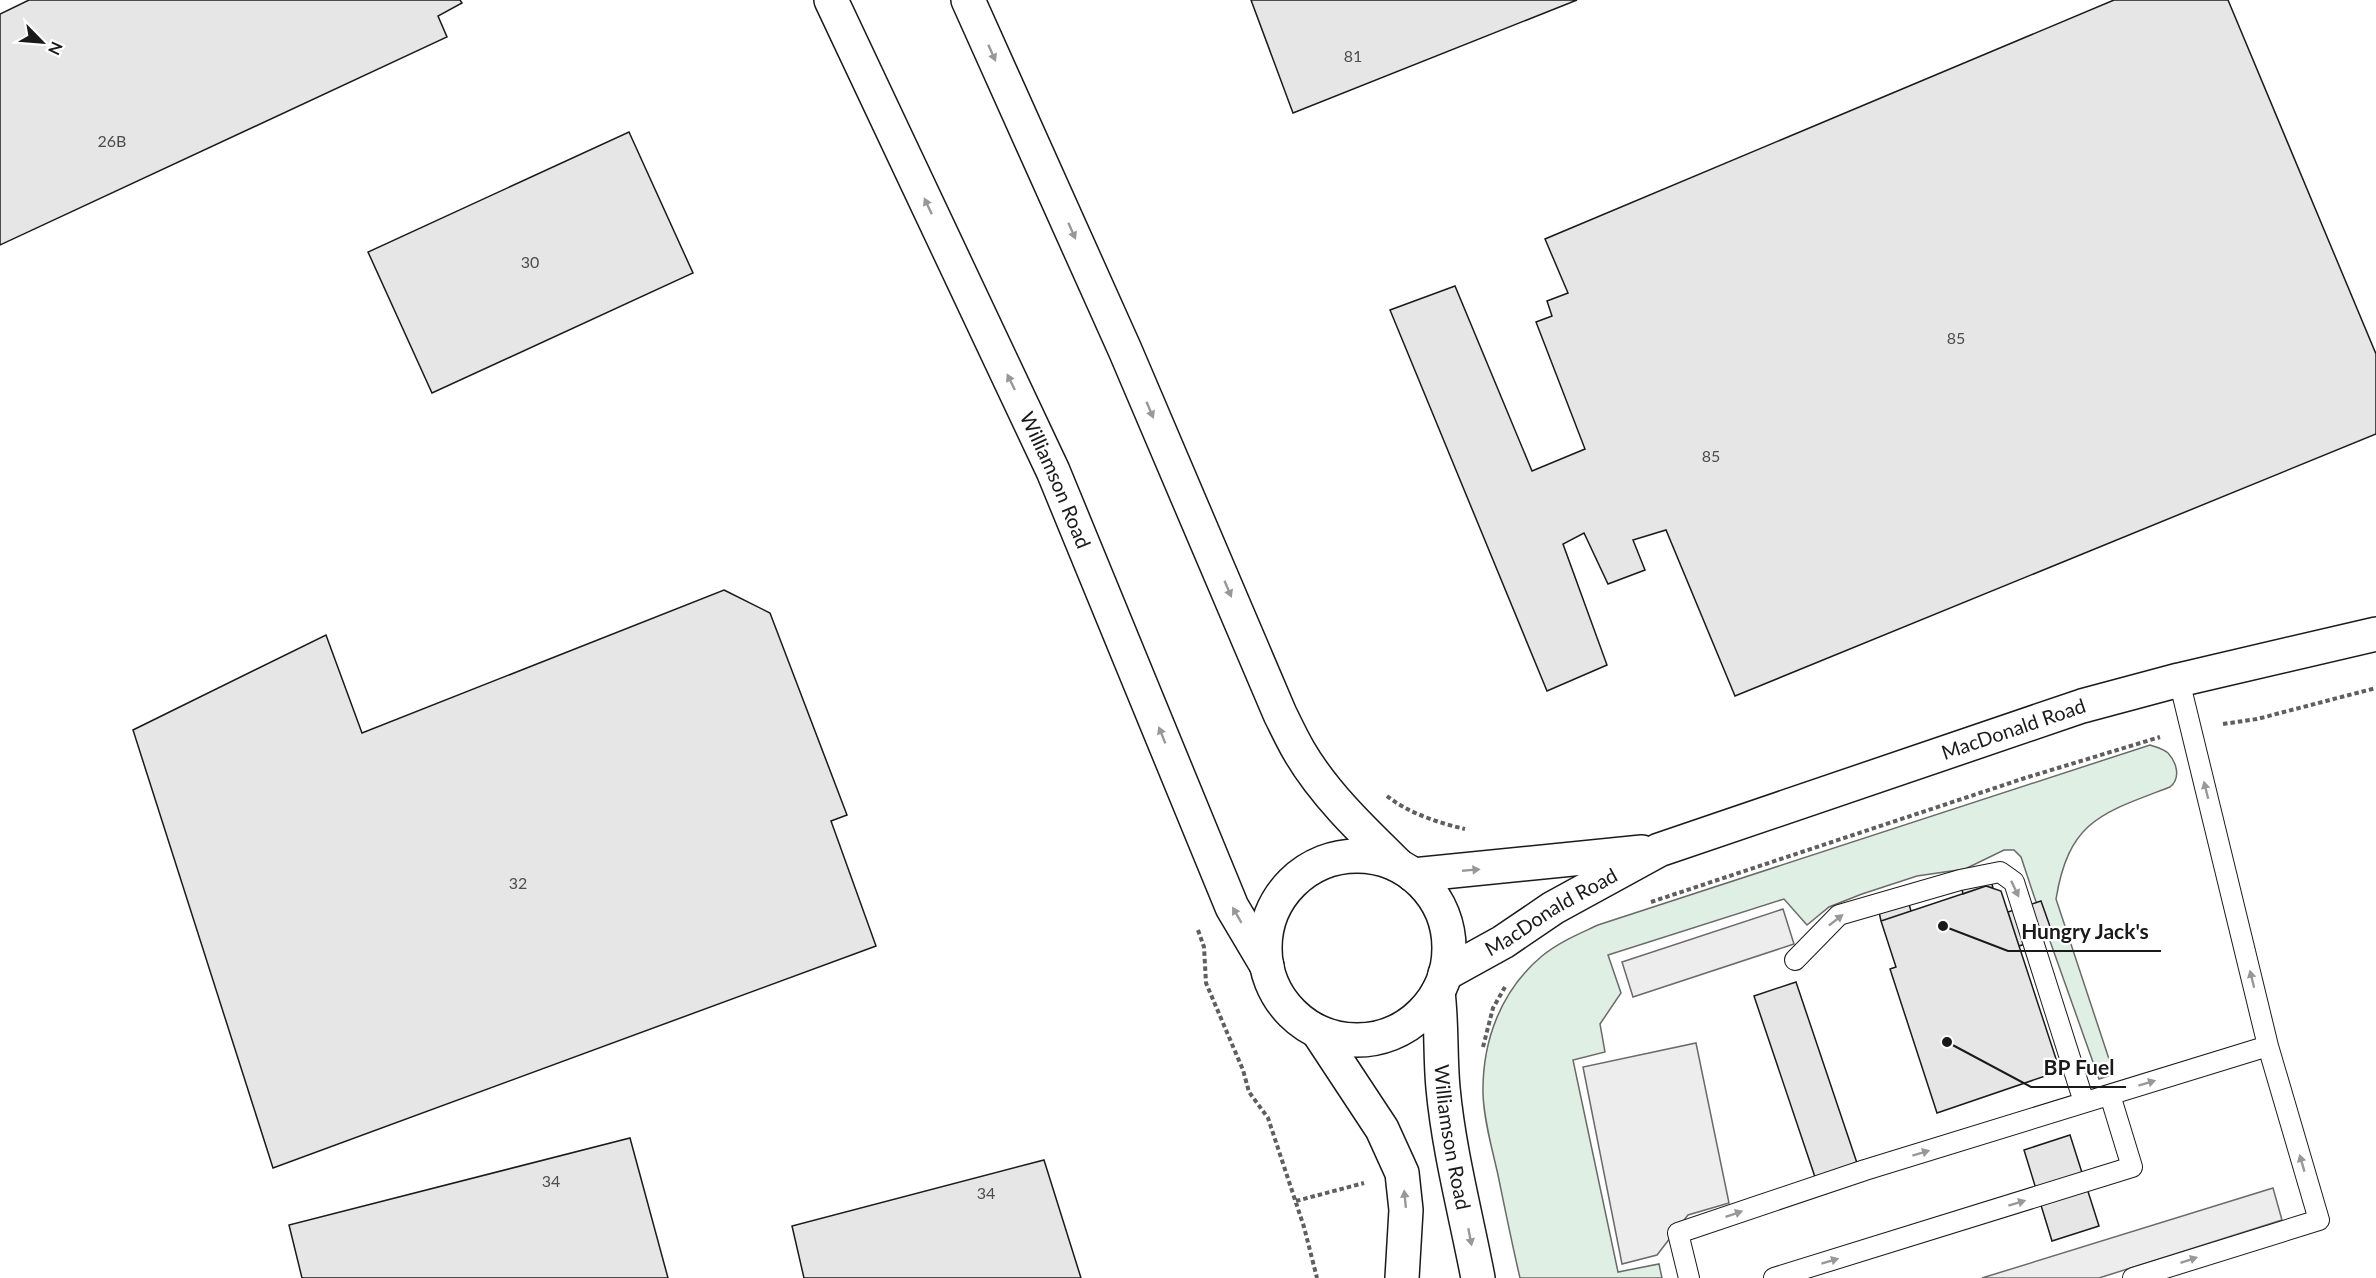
<svg xmlns="http://www.w3.org/2000/svg" width="2376" height="1278" font-family="Lato,sans-serif">
	<style>
		.green { fill: #e0efe3; stroke: #6a6a6a; stroke-width: 1.5 }
		.parking { fill: #ededed; stroke: #6a6a6a; stroke-width: 1.5 }
		.building { fill: #e6e6e6; stroke: #1a1a1a; stroke-width: 1.5 }
		.lines { fill: none; stroke-linecap: round; stroke-linejoin: round }
		.lane-casing { stroke: #1a1a1a; stroke-width: 22 }
		.secondary-casing { stroke: #1a1a1a; stroke-width: 36 }
		.path { stroke: #5f5f5f; stroke-width: 4; stroke-dasharray: 4.5 3; stroke-linecap: butt }
		.lane { stroke: #fff; stroke-width: 20 }
		.secondary { stroke: #fff; stroke-width: 33 }
		.oneway { fill: #989898 }
		.labels { text-anchor: middle; stroke-width: 4.5; stroke-linejoin: round; paint-order: stroke }
		.number-label { font-size: 16px; fill: #4d4d4d }
		.street-label { font-size: 20px; fill: #1a1a1a; stroke: #fff }
		.leader { fill: none; stroke: #1a1a1a; stroke-width: 2 }
		.callout-dot { fill: #1a1a1a; stroke: #fff; stroke-width: 2 }
		.callout-label { font-size: 21px; text-anchor: middle; font-weight: bold; fill: #1a1a1a; stroke: #fff; stroke-width: 4.5; stroke-linejoin: round; paint-order: stroke }
	</style>
	<rect width="100%" height="100%" fill="#fff"/>
	<path class="green" d="M2150,745c6,2 14,4 18,8 9,10 13,25 2,34 -68,26 -101,33 -114,112l58,175 -15,5 -65,-183 -13,-39 -7,-7h-10l-39,19 -48,7 -55,18 -33,13 -22,18 -23,-26 -176,56 13,38 -21,31 5,28 -32,8 45,212 41,-8 3,14h-142c-8,-34 -15,-69 -22,-103 -6,-27 -14,-54 -15,-81 -1,-53 18,-104 59,-138 17,-14 37,-22 56,-31z"/>
	<path class="parking" d="M1783,909l11,35 -161,53 -11,-35z
		M1696,1043l33,160 -41,12 -31,40 -35,9 -39,-197z
		M2273,1188l9,32 -183,58h-117z"/>
	<path class="building" d="M29,0h431l2,3 -24,13 9,21 -447,208v-231z
		M1251,0h326l-284,113z
		M2114,0h114l148,354v80l-641,262 -69,-166 -33,10 12,30 -37,14 -24,-51 -21,11 44,121 -60,26 -157,-381 65,-24 77,185 53,-22 -49,-127 16,-6 -5,-15 21,-8 -23,-54z
		M629,132l64,141 -261,120 -64,-141z
		M724,590l46,23 77,202 -16,6 45,125 -603,222 -140,-438 193,-95 36,98z
		M1989,872l4,16 -7,-2 -23,8 -3,-13z
		M1986,886l15,5 59,180 -123,42 -47,-144 6,-2 -15,-46z
		M1906,894l5,17 -30,10 -4,-18z
		M2041,901l12,34 -34,11 -11,-34z
		M1796,982l62,184 -42,14 -62,-184z
		M2070,1135l29,91 -47,15 -28,-91z
		M630,1138l38,140h-366l-13,-53z
		M1044,1160l37,118h-277l-12,-52z"/>
	<g class="lines">
		<defs>
			<path id="lane" d="M1795,960l44,-45 121,-35 40,-8 14,10 70,220
				M1689,1278l-11,-45 187,-63 403,-124 -89,-366
				M1774,1278l358,-111 -22,-72
				M2133,1278l186,-58 -51,-174"/>
			<g id="secondary">
				<path id="s1" d="M831,0l222,471 179,436 35,59"/>
				<path d="M968,0l157,350 155,364c6,12 12,25 19,37 25,43 64,80 99,114"/>
				<circle cx="1357" cy="948" r="92"/>
				<path d="M1413,875l229,-23"/>
				<path id="s2" d="M1445,974l58,-32 50,-34 106,-58 423,-144 97,-26 197,-46"/>
				<path id="s3" d="M1438,992c4,32 2,64 5,96 6,64 23,127 35,190"/>
				<path d="M1318,1032l64,97 20,44 4,37 -4,68"/>
			</g>
		</defs>
		<use href="#lane" class="lane-casing"/>
		<use href="#secondary" class="secondary-casing"/>
		<path class="path" d="M2223,724l34,-5 119,-31
			M1387,796c21,17 52,27 78,33
			M1651,902l374,-124 135,-41
			M1198,930l6,17 2,36 37,87 6,22 19,26 36,109 13,51
			M1483,1047l10,-39 12,-21
			M1296,1201l68,-18"/>
		<use href="#lane" class="lane"/>
		<use href="#secondary" class="secondary"/>
	</g>
	<defs><path id="oneway-solid" d="M-6-.8H1V-3.2L6.5 0L1 3.2V.8H-6Z" transform="scale(1.5)"/></defs>
	<g class="oneway">
		<use href="#oneway-solid" transform="translate(992 53) rotate(66)"/>
		<use href="#oneway-solid" transform="translate(928 206) rotate(-115)"/>
		<use href="#oneway-solid" transform="translate(1072 231) rotate(66)"/>
		<use href="#oneway-solid" transform="translate(1011 382) rotate(-116)"/>
		<use href="#oneway-solid" transform="translate(1150 410) rotate(67)"/>
		<use href="#oneway-solid" transform="translate(1228 589) rotate(67)"/>
		<use href="#oneway-solid" transform="translate(1162 735) rotate(-112)"/>
		<use href="#oneway-solid" transform="translate(2206 790) rotate(-104)"/>
		<use href="#oneway-solid" transform="translate(1471 870) rotate(-5)"/>
		<use href="#oneway-solid" transform="translate(2015 889) rotate(65)"/>
		<use href="#oneway-solid" transform="translate(1237 915) rotate(-120)"/>
		<use href="#oneway-solid" transform="translate(1836 920) rotate(-38)"/>
		<use href="#oneway-solid" transform="translate(2252 979) rotate(-104)"/>
		<use href="#oneway-solid" transform="translate(2147 1083) rotate(-17)"/>
		<use href="#oneway-solid" transform="translate(1921 1153) rotate(-17)"/>
		<use href="#oneway-solid" transform="translate(2302 1163) rotate(-106)"/>
		<use href="#oneway-solid" transform="translate(1405 1199) rotate(-96)"/>
		<use href="#oneway-solid" transform="translate(2017 1203) rotate(-17)"/>
		<use href="#oneway-solid" transform="translate(1734 1214) rotate(-19)"/>
		<use href="#oneway-solid" transform="translate(1470 1237) rotate(79)"/>
		<use href="#oneway-solid" transform="translate(2189 1260) rotate(-18)"/>
		<use href="#oneway-solid" transform="translate(1830 1261) rotate(-17)"/>
	</g>
	<g class="labels">
		<g class="number-label">
			<text x="1353" y="62">81</text>
			<text x="112" y="147">26B</text>
			<text x="530" y="268">30</text>
			<text x="1956" y="344">85</text>
			<text x="1711" y="462">85</text>
			<text x="518" y="889">32</text>
			<text x="551" y="1187">34</text>
			<text x="986" y="1199">34</text>
		</g>
		<g class="street-label">
			<text dy="7" stroke="none"><textPath href="#s1" startOffset="530">Williamson Road</textPath></text>
			<text dy="7" stroke="none"><textPath href="#s2" startOffset="622">MacDonald Road</textPath></text>
			<text dy="7" stroke="none"><textPath href="#s2" startOffset="123">MacDonald Road</textPath></text>
			<text dy="7" stroke="none"><textPath href="#s3" startOffset="146">Williamson Road</textPath></text>
		</g>
	</g>
	<path class="leader" d="M1943 926L2008 951H2161M1947 1042L2031 1087H2126"/>
	<g class="callout-dot">
		<circle cx="1943" cy="926" r="6"/>
		<circle cx="1947" cy="1042" r="6"/>
	</g>
	<g class="callout-label">
		<text x="2085" y="939">Hungry Jack's</text>
		<text x="2079" y="1075">BP Fuel</text>
	</g>
	<g transform="translate(42 42) rotate(115)" stroke="#ffffff" stroke-width="4.5" paint-order="stroke">
	<path d="M0-4.5L10 22L0 15L-10 22Z" fill="#1a1a1a"/>
	<text y="-9" font-size="16" font-weight="bold" text-anchor="middle" fill="#1a1a1a">N</text>
	</g>
</svg>
